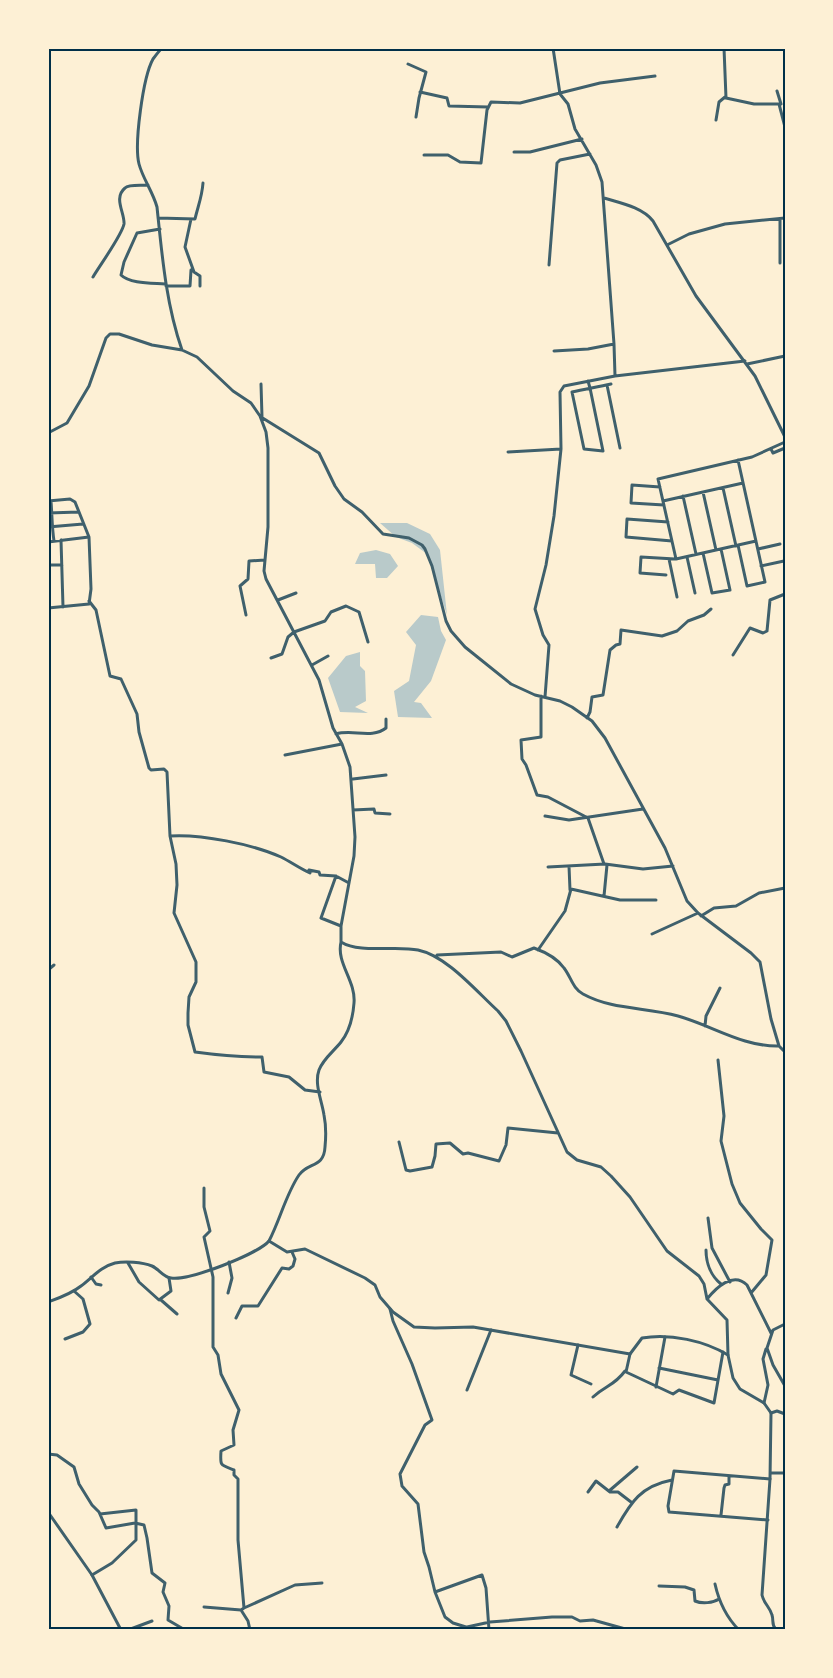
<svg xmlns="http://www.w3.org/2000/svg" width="833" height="1678" font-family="Inter,sans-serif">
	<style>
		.green { fill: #b9caca }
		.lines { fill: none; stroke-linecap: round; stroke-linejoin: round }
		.minor { stroke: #3f606c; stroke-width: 3 }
		.tertiary { stroke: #3f606c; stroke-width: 3 }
		.neatline { fill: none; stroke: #003049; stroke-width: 2 }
	</style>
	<rect width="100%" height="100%" fill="#fdf0d5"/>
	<path class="green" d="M380,523h27l23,11 10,16 7,65 -20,-61 -15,-11 -16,-6z
		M376,550l14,4 8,12 -11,12h-11l-1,-14h-20l5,-11z
		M421,615l17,2 3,14 5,9 -15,41 -17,21 7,1 11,15 -34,-1 -4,-26 15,-10 7,-36 -10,-13z
		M360,652v14l5,5 1,30 -11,6 13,6 -28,-1 -12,-34 18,-22z"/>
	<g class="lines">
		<path class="minor" d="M162,48c-3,3 -6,7 -9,11 -10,18 -19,85 -14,105 4,15 14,28 18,43 5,48 9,97 25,143l15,7 36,34 18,12 9,13 6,16 2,16v79l-4,44 2,8 53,101 14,48 9,16 8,23 5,70 -1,19 -13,70v16c19,12 55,3 77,8 29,6 58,41 80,61l8,10 15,30 46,101 10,8 24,7 10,9 19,21 37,54 32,25 5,8 3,15 20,21 1,35
			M553,48l7,46 8,10 7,25 21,36 6,17 12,162 -26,5 -34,2
			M724,48l2,50 28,6h25l6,23
			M408,64l18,8 -7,26 -3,19
			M777,91l4,13
			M420,92l27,6 2,8 39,1
			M716,120l3,-18 6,-5
			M514,152h16l52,-13
			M424,155h24l12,7 21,1 6,-53 4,-8 29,1 80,-20 55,-7
			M604,198c16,5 38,9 49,23l43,75 59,80 30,61
			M158,218l37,1c3,-13 7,-22 8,-36
			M191,219l-6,28 9,25 6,4v10
			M160,229l-23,4 -13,29 -3,13c9,9 31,8 44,9
			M667,245l22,-11 36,-10 60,-6
			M780,263v-44
			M549,265l8,-102 3,-3 30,-6
			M93,277c7,-12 29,-42 31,-53 1,-11 -11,-26 1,-36 4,-4 17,-2 23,-3
			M166,286h24l1,-16
			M614,344l1,32
			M747,364l38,-8
			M588,381l2,7 13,63 -19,-2 -12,-57c13,-3 26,-5 39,-8
			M261,384l1,33
			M607,385l13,63
			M261,417l58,36 16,33 9,13 18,13 21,22 26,4 13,7 3,4 7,17 14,55 5,10 14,16 46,37 24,11 25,6 12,6 20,14 13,17 60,110 22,53 11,12 53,40 9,9 11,57 8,27 6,6
			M48,433l19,-10 22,-37 17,-48 4,-4h9l33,11 30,5
			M771,449l2,4 12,-5
			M508,452l53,-3
			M738,460l27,122 -18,4 -9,-41
			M660,487l-28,-2 -1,18 33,2
			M723,488l13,58
			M703,492l13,58
			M683,496l13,58
			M48,501l22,-2 5,3 14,35 2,52 -2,15 -41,4
			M51,501c1,13 1,27 3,40
			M663,501l80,-18
			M48,513l31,-1
			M668,522l-41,-3 -1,18 46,4
			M48,527l35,-3
			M61,540l2,67
			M756,541l-80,18 -18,-80 94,-22 33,-15
			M48,542l41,-5
			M758,549l22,-5
			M703,553l9,40 18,-3 -9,-41
			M687,557l8,36
			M669,559l8,38
			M48,565h14
			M761,566l23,-5
			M666,575l-26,-2 1,-16 34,2
			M278,600l18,-7
			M89,601l7,9 14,66 11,3 16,35 2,18 10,36 2,2 13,-1 3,3 3,64 6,28 1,21 -3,28 22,49v20l-7,15 -1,16v12l7,27c22,3 44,5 67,5l2,15 25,5 16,13 15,2
			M246,615l-6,-29 8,-7 1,-18 16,-1
			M733,655l17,-27 13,5 4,-2 3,-31 15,-6
			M271,658l11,-4 6,-17 6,-5 31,-11 6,-9 15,-6 13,6 9,30
			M312,665l16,-9
			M541,696v41l-20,3 1,19 4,6 11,30 11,2 40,21 16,46
			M545,697l4,-52 -6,-10 -8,-26 11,-44 8,-49 7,-67 -1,-57 4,-6 51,-10 130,-15
			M587,718l3,-6 2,-15 11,-2 7,-45 6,-5 4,-1 1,-14 41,6 15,-5 11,-10 16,-6 7,-6
			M336,734c16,-5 36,5 50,-6v-9
			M285,755l57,-11
			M353,779l33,-4
			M353,810l21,-1 1,4 15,1
			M545,816l24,4 74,-11
			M170,836c31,-2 82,8 111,21 10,5 18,11 29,16l-1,-3 10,2 1,3 16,1 13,7
			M569,866l1,24
			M548,867l57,-3 38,5 30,-3
			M336,876l-15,42 20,8
			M604,896l3,-31
			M701,916l13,-8 22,-2 23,-13 26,-5
			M652,934l46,-21
			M538,950l27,-39 6,-22 49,11h36
			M437,955l64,-3 11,5 22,-9c11,4 23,10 30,20 7,9 9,21 19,26 29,16 63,13 95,22 33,9 65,31 101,30
			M48,970l6,-5
			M705,1026l1,-10 14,-28
			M718,1060l6,56 -3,25 11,43 8,19 21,26 11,11 -6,35 -15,18
			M399,1142l7,28 4,1 22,-4 3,-11 1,-12 14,-1 13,11 5,-1 31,8 7,-16 2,-17 50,5
			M204,1188v19l6,24 -6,6 9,40v70l5,8 3,19 18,36 -6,20 1,15 -13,6c-1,15 -1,14 13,19v5l4,4v61l6,68
			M708,1218l4,30 18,34
			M269,1241c11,-21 17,-47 30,-66 9,-13 25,-7 26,-28 1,-10 1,-22 -1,-32 -2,-14 -10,-31 -5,-45 4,-11 15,-19 22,-28 8,-10 12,-26 13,-39 2,-22 -18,-40 -13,-61
			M706,1250c0,13 5,26 15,34
			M128,1263l11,19 20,18 12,-9 -2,-13
			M91,1277l5,7 5,1
			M228,1293l4,-15 -3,-16
			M707,1299c9,-11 26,-28 40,-14l24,48
			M161,1300l16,14
			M390,1309l3,12 19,43 20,56 -7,5 -25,49 2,12 16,18 6,48 5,15 6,25 10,25 8,6 13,4 3,3
			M236,1318l6,-12h16l24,-38 7,1 4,-3 2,-7 -3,-7
			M785,1324l-12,6 -6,18 6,17 12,21
			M65,1339l18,-7 7,-8 -7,-25 -9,-8
			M578,1345l-7,30 20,9
			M630,1354l-4,18 47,22 6,-4 35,13 9,-51
			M659,1368l59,12
			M656,1387l9,-50
			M467,1390l24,-60
			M593,1397c13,-12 21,-11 32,-26
			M764,1403l4,-18 -5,-26 3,-10
			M771,1413l6,-2 8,3
			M48,1454l9,1 17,12 5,17 13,21 7,7 7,16 29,-5 9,2 3,13 5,35 13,10 -2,9 6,14 -1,14 17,10
			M771,1473h12
			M609,1491l28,-24
			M588,1492l8,-11 14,11h8l13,10
			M721,1515l3,-27 1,-3 4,-1v-8
			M768,1520l-99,-8 -1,-6 6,-35 96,8
			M617,1527c14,-25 24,-41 55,-47
			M92,1575l20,-12 24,-23v-30l-36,4
			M715,1584c4,18 11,33 24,46
			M659,1586l26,1 9,3 1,11c7,3 18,2 24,-2
			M435,1592l47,-17 4,13 3,42
			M204,1607l37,3
			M467,1627l23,-5 62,-5h20l8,4 13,-1 36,10
			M128,1630l24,-9
			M250,1630l-2,-9 -7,-11 3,-2 51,-23 27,-2"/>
		<path class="tertiary" d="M48,1302c11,-4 23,-8 33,-16 12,-9 19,-19 34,-23 10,-2 27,-1 37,3 7,3 11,11 19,12 18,3 87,-24 98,-37l18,11 18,-3 60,29 10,7 5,12 13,15 21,15 21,1 38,-1 157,27 12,-16c28,-5 63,3 86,17l5,23 7,11 24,14 7,10 -1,66 -8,116c2,9 8,12 10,20 2,6 -1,9 4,15
			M48,1512l44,63 29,55"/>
	</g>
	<rect width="833" height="1678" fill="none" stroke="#fdf0d5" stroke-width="99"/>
	<rect x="50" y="50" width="734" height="1578" class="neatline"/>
</svg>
